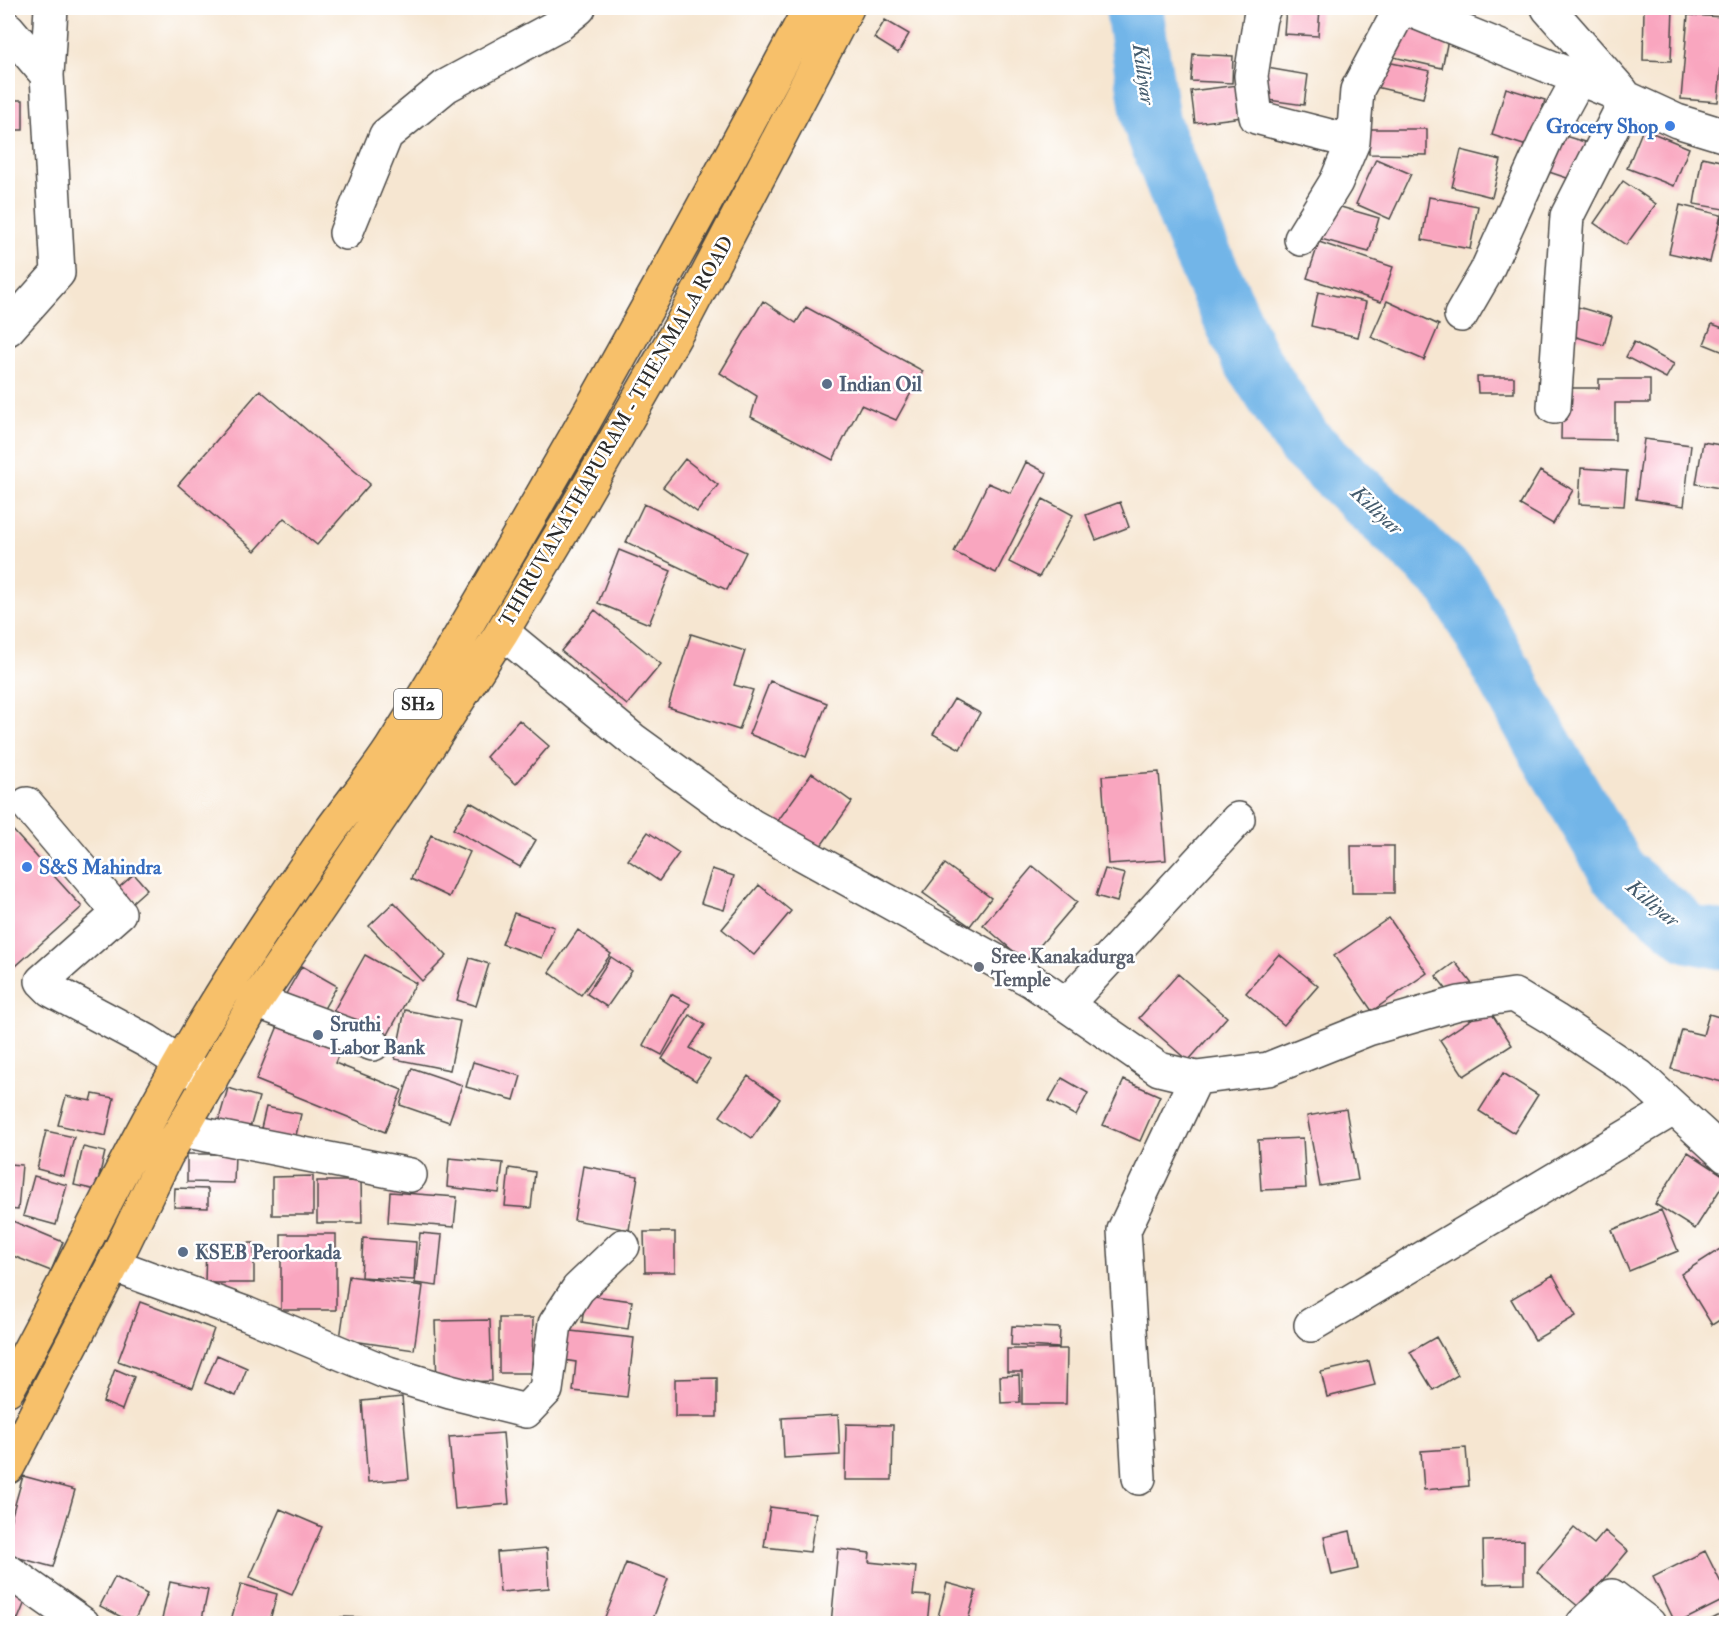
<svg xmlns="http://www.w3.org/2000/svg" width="1734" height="1631" font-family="'IM FELL Double Pica',serif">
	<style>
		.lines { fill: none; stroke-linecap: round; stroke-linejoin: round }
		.river { stroke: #72b5e8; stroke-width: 58 }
		.building { fill: #f9a6bf }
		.minor-casing { stroke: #494744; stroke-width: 36 }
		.major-casing { stroke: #494744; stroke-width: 36 }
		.minor { stroke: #fff; stroke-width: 33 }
		.major { stroke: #f7c06b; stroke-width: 33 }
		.shop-dot { fill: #3f7fe0; stroke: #fff; stroke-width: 2 }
		.service-dot { fill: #5c6f8a; stroke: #fff; stroke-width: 2 }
		.worship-dot { fill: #6b7280; stroke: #fff; stroke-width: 2 }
		.labels { text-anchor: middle; stroke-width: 5; stroke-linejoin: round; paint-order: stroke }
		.shield { fill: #fff; stroke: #6b6b6b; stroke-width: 1.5 }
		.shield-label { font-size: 18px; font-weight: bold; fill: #2b2b2b }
		.shop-label { font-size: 20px; font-weight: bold; fill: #366cbe; stroke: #fff; text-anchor: end }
		.service-label { font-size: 20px; font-weight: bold; fill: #4e5e75; stroke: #fff; text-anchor: start }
		.street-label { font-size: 20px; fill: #2b2b2b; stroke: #fff }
		.worship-label { font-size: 20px; font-weight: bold; fill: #5b616d; stroke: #fff; text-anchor: start }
		.water-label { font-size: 21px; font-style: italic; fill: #445b6d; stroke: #fff }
	</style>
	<rect width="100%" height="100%" fill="#fff"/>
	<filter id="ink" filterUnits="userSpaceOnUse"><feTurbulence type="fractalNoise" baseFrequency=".0167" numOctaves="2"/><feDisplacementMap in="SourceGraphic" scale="12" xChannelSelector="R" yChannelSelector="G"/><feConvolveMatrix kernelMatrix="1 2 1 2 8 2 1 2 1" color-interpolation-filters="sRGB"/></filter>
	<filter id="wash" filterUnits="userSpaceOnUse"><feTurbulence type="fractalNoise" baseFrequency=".008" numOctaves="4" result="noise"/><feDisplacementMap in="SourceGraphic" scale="24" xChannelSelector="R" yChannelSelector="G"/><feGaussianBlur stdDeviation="1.35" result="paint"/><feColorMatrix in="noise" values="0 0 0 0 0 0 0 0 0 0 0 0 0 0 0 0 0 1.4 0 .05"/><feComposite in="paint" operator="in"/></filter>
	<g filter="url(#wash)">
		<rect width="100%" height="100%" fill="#f6e6d1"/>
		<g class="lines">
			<path class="river" d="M1134,8l17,114 47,122 51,112 55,86 151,142 88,160 77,131 70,59 36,7"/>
		</g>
		<g id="blocks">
			<path class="building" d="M1286,8h34l-2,28 -34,-2z
				M1644,8h29l-2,53 -28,-1z
				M1688,15l37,2 -7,85 -37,-3z
				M885,20l24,14 -11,19 -24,-15z
				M1396,23l53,12 -7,33 -53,-12z
				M1193,54l40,2 -1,27 -41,-2z
				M1373,59l57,12 -7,27 -56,-13z
				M1267,68l41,7 -4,30 -42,-6z
				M1238,85l4,32 -47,6 -4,-32z
				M1506,88l39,12 -15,47 -38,-12z
				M8,100h15v30h-15z
				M1369,129h58v26l-58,-1z
				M1643,129l46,19 -15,38 -47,-18z
				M1555,133l33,10 -12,38 -33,-11z
				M1461,150l40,10 -9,37 -40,-10z
				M1702,157l24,5v62l-5,-1 3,-14 -30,-5z
				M1376,159l35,15 -21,45 -34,-15z
				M1623,181l33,23 -30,41 -32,-22z
				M1429,197l49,9 -8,43 -48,-9z
				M1327,203l52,15 -10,34 -52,-14z
				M1680,205l41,10 -11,47 -41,-9z
				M1319,242l74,25 -12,35 -74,-24z
				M1318,292l48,10 -8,35 -47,-11z
				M763,301l33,22 10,-16 117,64 -27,49 -35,-15 -28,55 -82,-43 6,-21 -37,-23z
				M1387,301l52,24 -15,35 -53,-23z
				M1571,305l41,12 -8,28 -41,-12z
				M1712,324l14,5v24l-22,-9z
				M1634,342l40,22 -8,14 -40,-21z
				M1477,377h37v16h-36z
				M1599,379h51v24h-35v37l-54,-1 1,-51h37z
				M260,390l110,94 -53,61 -33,-27 -29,33 -77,-66z
				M1644,439l47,6 -7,61 -48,-7z
				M1703,442l23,4v43l-30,-5z
				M685,459l33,26 -21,27 -34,-25z
				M1026,462l21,11 -51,100 -42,-21 34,-69 23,10z
				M1581,468l46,3 -3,35 -45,-2z
				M1540,471l33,19 -20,34 -33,-19z
				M1043,499l30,16 -34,62 -30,-15z
				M1120,502l9,25 -33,13 -10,-25z
				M644,504l102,48 -19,38 -101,-48z
				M619,550l52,21 -22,53 -51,-21z
				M595,610l66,54 -34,41 -66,-54z
				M691,634l54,17 -11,34 19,5 -14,40 -71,-23z
				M770,681l57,22 -21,54 -57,-23z
				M954,699l26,14 -20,36 -27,-15z
				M519,720l30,26 -33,38 -30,-27z
				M1159,772l7,88 -58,4 -6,-88z
				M812,773l40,29 -34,48 -41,-28z
				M470,802l66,38 -16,27 -67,-38z
				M9,826l73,81 -74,66v-145z
				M648,832l31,21 -20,28 -31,-21z
				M431,835l39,17 -21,45 -38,-18z
				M1351,846h43v47h-42z
				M945,864l46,34 -21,28 -47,-33z
				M1033,866l44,36 -51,60 -43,-37z
				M712,869l22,7 -10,34 -23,-7z
				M1105,869l20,5 -8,28 -21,-6z
				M134,874l13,15 -19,17 -13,-15z
				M759,885l32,26 -37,44 -32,-26z
				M394,902l53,54 -25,25 -53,-55z
				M514,913l40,14 -12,31 -40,-14z
				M1389,918l38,55 -55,38 -38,-55z
				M578,930l33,24 -30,41 -32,-23z
				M1279,954l39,32 -34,39 -38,-32z
				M365,955l51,28 -31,57 -52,-28z
				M611,957l21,14 -25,36 -20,-13z
				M470,958l19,6 -13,42 -19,-6z
				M1455,962l18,23 -19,14 -18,-23z
				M302,966l35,20 -19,33 -35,-20z
				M1178,974l49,43 -39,44 -49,-43z
				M671,994l19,10 -28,51 -19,-10z
				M1488,1008l24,37 -48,31 -24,-36z
				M405,1010l55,11 -10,49 -55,-11z
				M1709,1014l17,5v64l-55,-14 11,-39 21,5z
				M690,1015l15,10 -15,23 20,12 -14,21 -34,-22z
				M282,1016l62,25 -9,22 67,27 -17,42 -129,-52z
				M473,1062l48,14 -7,24 -48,-13z
				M412,1068l50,17 -13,37 -49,-17z
				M1503,1073l35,22 -24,38 -35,-22z
				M748,1076l32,23 -28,39 -32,-22z
				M1062,1078l26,15 -12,23 -27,-15z
				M1124,1080l36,16 -20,45 -37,-16z
				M228,1088l31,9 -11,38 -31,-9z
				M93,1094l21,4 -8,38 -48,-11 8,-29 25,5z
				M266,1107l35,7 -8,34 -35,-7z
				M1346,1109l12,71 -38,6 -13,-70z
				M1726,1112v22l-9,-4z
				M46,1131l28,6 -10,39 -27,-7z
				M1303,1138l3,50 -45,2 -3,-50z
				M83,1147l22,5 -9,38 -22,-5z
				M1688,1152l38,25v3l-31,49 -40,-25z
				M187,1154h48l-1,29 -47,-1z
				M449,1158l54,5 -4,30 -52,-6z
				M8,1164l14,1 -4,45 -10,-1z
				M583,1166l55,10 -9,54 -55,-10z
				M509,1168l26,4 -4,36 -26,-2z
				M34,1176l33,9 -11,40 -33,-9z
				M313,1176v39h-41v-38z
				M317,1181h44l1,42h-45z
				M175,1188l33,1v19l-34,-1z
				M390,1192l67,5 -3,30 -66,-5z
				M1661,1210l17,41 -49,20 -17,-41z
				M8,1219l55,23 -12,29 -43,-17z
				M644,1232h31v40h-30z
				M420,1233l22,2 -5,51 -22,-3z
				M281,1234h55v76h-55z
				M363,1238l53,4 -2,38 -53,-3z
				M206,1243h48v40h-49z
				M1720,1249l6,10v57l-14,9 -31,-51z
				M1553,1275l23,41 -41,24 -24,-41z
				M349,1276l74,10 -9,64 -74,-11z
				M586,1295l46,6 -4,28 -46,-7z
				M140,1302l74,27 -21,59 -75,-27z
				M499,1318h34l-1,55h-33z
				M490,1320l2,61 -55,2 -2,-62z
				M1012,1326l48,2 -1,20 -48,-3z
				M561,1330l73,8 -7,59 -54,-6 3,-29 -19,-3z
				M1436,1337l22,38 -25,15 -23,-38z
				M1007,1349h60l-1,55h-44v-32h-15z
				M217,1355l30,13 -11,28 -31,-13z
				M1369,1361l6,24 -48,12 -6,-25z
				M115,1369l19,8 -12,33 -19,-8z
				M1019,1375l1,27 -19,1 -1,-27z
				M717,1378v39h-42v-38z
				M402,1397l7,82 -41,3 -6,-81z
				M838,1415l2,40 -56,3 -2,-40z
				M846,1424l47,1 -1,55h-47z
				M503,1433l6,71 -54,5 -6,-72z
				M1466,1448l3,38 -45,4 -3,-39z
				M23,1476l52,14 -22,77 -45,-12v-26z
				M770,1507l46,6 -6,39 -46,-5z
				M280,1509l42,18 -30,68 -42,-18z
				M1574,1528l20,16 11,-13 23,20 -48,57 -43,-36z
				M1350,1531l8,38 -26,6 -8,-38z
				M1524,1540v43l-40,1 -1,-43z
				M547,1548l2,40 -49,4 -3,-40z
				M838,1549l32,4 -1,9 47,5 -3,28 17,1 -3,28h-96z
				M1705,1551l21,42v6l-50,25 -23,-47z
				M626,1563l42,16 -17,45h-30l-16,-7z
				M115,1577l32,17 -14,29 -33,-17z
				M170,1582l38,8 -7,34h-40z
				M8,1583l21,9 -11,27 -10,-4z
				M947,1583l29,8 -9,33h-31z
				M241,1584l36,10 -8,30h-39z
				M1726,1612v12h-24z
				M341,1617l32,1v6h-32z"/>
		</g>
	</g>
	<g filter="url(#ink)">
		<use href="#blocks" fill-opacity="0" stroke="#494744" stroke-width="1.5"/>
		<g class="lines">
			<defs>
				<path id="minor" d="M1264,8l-4,10 -9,58 5,41 97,25
					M1405,8l222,90 50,23 49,15
					M1548,8l74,84
					M8,29l39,46
					M346,233l40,-98 60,-49 111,-60 22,-18
					M1301,239l35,-57 17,-40 4,-52 44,-82
					M1461,315l25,-43 62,-137 31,-57
					M8,329l50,-56 -11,-198 4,-67
					M1554,407l13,-191 60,-118
					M502,632l130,107 120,87 280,155 127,88 37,9 72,-9 100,-40 91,-26 55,-8 41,25 84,56 87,80
					M27,804l92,109 -77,68 9,9 96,51 63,41
					M256,1001l117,43
					M1066,1005l172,-186
					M182,1130l228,45
					M113,1265l134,49 141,59 62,19 76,19 20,-21 9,-66 23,-35 45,-43
					M1311,1325l362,-216
					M1139,1478l-15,-248 72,-152
					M8,1571l75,53
					M1583,1624l29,-28 37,28"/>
				<path id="major" d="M8,1389c65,-117 120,-240 189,-354 41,-70 86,-136 132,-202 20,-28 43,-55 62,-84 65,-102 124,-207 184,-311 80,-143 159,-286 235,-430
					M8,1467l105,-202 53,-109 90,-155 161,-237 85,-132 72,-120 106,-185 167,-319"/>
			</defs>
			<use href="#minor" class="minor-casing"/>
			<use href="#major" class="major-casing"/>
			<use href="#minor" class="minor"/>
			<use href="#major" class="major"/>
		</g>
	</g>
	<g class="shop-dot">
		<circle cx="1670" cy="126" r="6"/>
		<circle cx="27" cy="867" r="6"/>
	</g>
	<g class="service-dot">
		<circle cx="827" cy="384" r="6"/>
		<circle cx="318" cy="1035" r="6"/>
		<circle cx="183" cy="1252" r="6"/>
	</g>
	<circle class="worship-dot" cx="979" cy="967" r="6"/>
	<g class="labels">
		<rect class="shield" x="394" y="689" width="48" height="30" rx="4.5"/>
		<g class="shield-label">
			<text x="418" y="710">SH2</text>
		</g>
		<g class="shop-label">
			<text x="1658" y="133">Grocery Shop</text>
			<text x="39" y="874" text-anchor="start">S&amp;S Mahindra</text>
		</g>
		<g class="service-label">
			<text x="839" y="391">Indian Oil</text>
			<text x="330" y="1031">Sruthi<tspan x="330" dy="23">Labor Bank</tspan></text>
			<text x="195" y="1259">KSEB Peroorkada</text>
		</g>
		<g class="street-label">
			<text transform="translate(616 431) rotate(-60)" y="7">THIRUVANATHAPURAM - THENMALA ROAD</text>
		</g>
		<g class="worship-label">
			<text x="991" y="963">Sree Kanakadurga<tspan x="991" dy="23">Temple</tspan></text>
		</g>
		<g class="water-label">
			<text transform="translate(1144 74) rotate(82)" y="7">Killiyar</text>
			<text transform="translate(1377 510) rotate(43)" y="7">Killiyar</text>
			<text transform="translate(1653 903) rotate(40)" y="7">Killiyar</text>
		</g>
	</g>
	<rect width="1734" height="1631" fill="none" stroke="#fff" stroke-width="30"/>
</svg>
